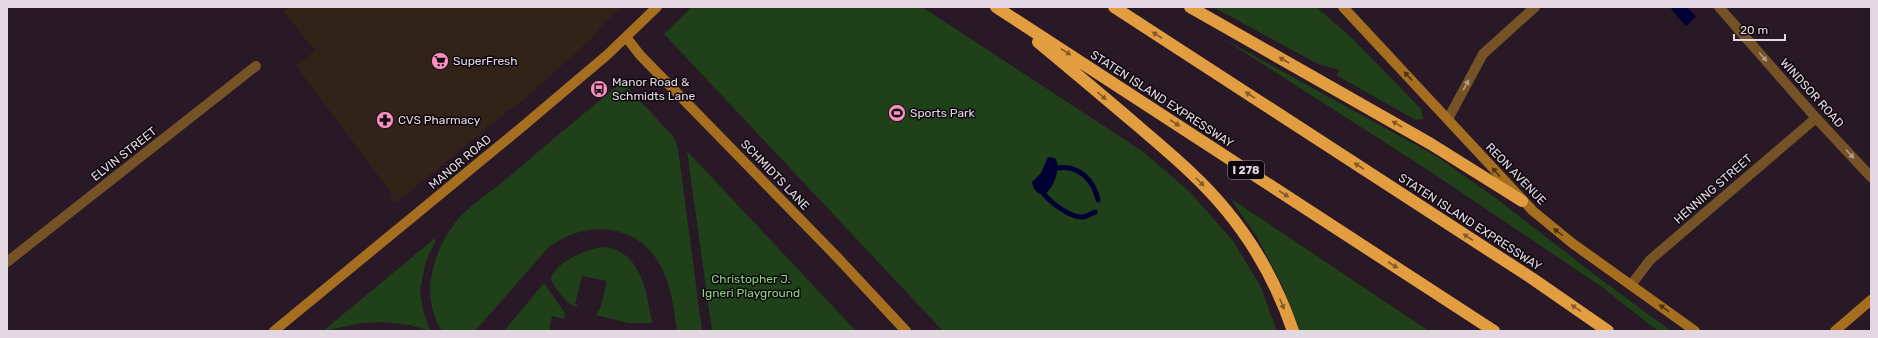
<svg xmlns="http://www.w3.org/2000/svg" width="1878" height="338" font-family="Rubik,sans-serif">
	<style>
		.commercial { fill: #322318 }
		.green { fill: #1f4018 }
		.water { fill: #010034 }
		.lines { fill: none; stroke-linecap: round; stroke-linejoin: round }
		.stream { stroke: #010034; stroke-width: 5 }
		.street { stroke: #755327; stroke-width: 10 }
		.secondary { stroke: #a66f20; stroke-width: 10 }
		.highway { stroke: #e39d41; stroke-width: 12 }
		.oneway { fill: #835a2a }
		.oneway2 { fill: #b29c8e }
		.oneway3 { fill: #4a3115 }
		.labels { text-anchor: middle; stroke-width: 3; stroke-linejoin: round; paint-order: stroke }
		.shield { fill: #0d070d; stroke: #a399a2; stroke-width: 1 }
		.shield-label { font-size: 11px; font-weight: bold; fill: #e3d8e2 }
		.poi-label { font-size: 12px; fill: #e3d8e2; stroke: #0d070d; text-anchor: start }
		.street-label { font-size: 12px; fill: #e3d8e2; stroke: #0d070d }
		.park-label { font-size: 12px; fill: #8cd47d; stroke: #0d070d }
	</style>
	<rect width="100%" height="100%" fill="#291927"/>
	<path class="commercial" d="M290,7h331l-17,16 -13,16 -79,71 -2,-1 -113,93 -2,-1 -2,2 -3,-12 -94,-125 19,-15 -31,-39z"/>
	<path class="green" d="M692,7h230l220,144 48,41 43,49 27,44 17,46h-334l-279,-297z
		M1213,7h103l35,30 70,72 2,10 -7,1 -80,-45 4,-5 -22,-6z
		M1222,38l214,118 61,43 102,79 72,53h-13l-56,-44 -168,-113z
		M620,85l7,2 46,49 5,12 24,183h-25c-3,-23 -6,-48 -18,-68 -23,-41 -77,-43 -111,-15l-73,83h-33c-23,-36 -9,-81 16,-112 11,-13 34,-28 47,-39 37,-32 75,-63 112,-94z
		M687,151l169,180h-144z
		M1230,198l199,133h-131l-16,-46 -25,-48z
		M435,238v4l-9,19 -6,29 3,20 7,21 -20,-6 -27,-3 -21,1 -39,8z
		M602,247c39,2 45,46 50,76h-24l-32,-8 2,-5h2l7,-29 -25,-5 -7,28 3,1v2c-8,1 -27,-22 -27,-30 9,-17 34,-27 51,-30z
		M544,283l21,30 -1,6 -12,-3 -3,15h-45z"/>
	<path class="water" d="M1673,7h14l9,10 -10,9 -15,-17z
		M1048,157l7,1c7,9 -2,34 -13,37 -6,-3 -9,-6 -10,-13l9,-9z"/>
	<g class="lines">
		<path class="stream" d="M1057,168c22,-4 37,13 41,32
			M1044,194c7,9 27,24 39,23 4,-1 8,-3 12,-5"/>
		<path class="street" d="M1719,7l97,111 55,59
			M1448,119l35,-65 52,-47
			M7,262l249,-196
			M1631,285l19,-25 166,-142"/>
		<path class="secondary" d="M1343,7l190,204 39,32 123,88
			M626,37l14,18 197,202 69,74
			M274,331l248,-204 85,-72 50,-48
			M1835,331l36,-31"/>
		<path class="highway" d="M996,7l498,324
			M1114,7l419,272 75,52
			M1190,7l241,137 91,57
			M1038,42c34,28 67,56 100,84 31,27 62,52 88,84 29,35 52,77 67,121"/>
	</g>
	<defs><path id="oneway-solid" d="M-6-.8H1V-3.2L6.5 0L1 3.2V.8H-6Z"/></defs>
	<g class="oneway">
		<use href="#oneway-solid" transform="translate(1157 35) rotate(-147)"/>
		<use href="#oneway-solid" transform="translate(1066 52) rotate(33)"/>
		<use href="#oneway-solid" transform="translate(1284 60) rotate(-150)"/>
		<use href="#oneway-solid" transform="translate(1250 95) rotate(-147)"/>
		<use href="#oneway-solid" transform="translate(1102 96) rotate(40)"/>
		<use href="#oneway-solid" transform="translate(1175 123) rotate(33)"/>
		<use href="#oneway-solid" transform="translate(1397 124) rotate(-150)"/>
		<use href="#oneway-solid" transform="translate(1359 166) rotate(-147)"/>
		<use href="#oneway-solid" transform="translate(1200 182) rotate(46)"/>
		<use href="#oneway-solid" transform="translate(1284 194) rotate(33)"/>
		<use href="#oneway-solid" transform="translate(1468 237) rotate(-147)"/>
		<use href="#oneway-solid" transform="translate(1393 265) rotate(33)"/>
		<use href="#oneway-solid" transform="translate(1282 304) rotate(67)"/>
		<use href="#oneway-solid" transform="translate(1576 308) rotate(-146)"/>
	</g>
	<g class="oneway2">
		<use href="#oneway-solid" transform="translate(1763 57) rotate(49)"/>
		<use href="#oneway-solid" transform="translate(1466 85) rotate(-61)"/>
		<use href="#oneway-solid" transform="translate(1850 154) rotate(47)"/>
	</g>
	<g class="oneway3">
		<use href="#oneway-solid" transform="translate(1408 76) rotate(-133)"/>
		<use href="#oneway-solid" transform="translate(1496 172) rotate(-132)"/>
		<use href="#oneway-solid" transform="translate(1558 232) rotate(-142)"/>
		<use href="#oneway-solid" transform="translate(1664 308) rotate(-144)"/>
	</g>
	<defs>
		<symbol id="supermarket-disc" viewBox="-11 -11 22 22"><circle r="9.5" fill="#fc8fc2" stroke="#0d070d"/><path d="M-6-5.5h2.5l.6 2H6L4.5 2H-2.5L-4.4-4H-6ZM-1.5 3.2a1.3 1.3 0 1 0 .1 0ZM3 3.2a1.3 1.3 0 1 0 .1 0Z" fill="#111"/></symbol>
		<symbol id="bus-disc" viewBox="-11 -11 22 22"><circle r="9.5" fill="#fc8fc2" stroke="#0d070d"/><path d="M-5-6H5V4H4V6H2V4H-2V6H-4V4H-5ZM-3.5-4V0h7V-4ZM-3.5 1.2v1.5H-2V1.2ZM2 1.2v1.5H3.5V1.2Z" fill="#111"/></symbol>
		<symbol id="stadium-disc" viewBox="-11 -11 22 22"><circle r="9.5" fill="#fc8fc2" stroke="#0d070d"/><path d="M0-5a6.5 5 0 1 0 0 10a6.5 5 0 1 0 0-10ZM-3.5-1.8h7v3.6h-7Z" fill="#111"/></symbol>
		<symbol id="pharmacy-disc" viewBox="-11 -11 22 22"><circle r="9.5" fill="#fc8fc2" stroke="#0d070d"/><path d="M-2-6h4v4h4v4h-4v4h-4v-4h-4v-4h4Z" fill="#111"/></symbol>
	</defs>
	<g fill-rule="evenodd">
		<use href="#supermarket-disc" x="430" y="51" width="20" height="20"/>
		<use href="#bus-disc" x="589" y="79" width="20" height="20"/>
		<use href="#stadium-disc" x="887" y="103" width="20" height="20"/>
		<use href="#pharmacy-disc" x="375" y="110" width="20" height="20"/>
	</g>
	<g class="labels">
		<rect class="shield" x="1228" y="161" width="36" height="18" rx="3"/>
		<g class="shield-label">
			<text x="1246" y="174">I 278</text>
		</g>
		<g class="poi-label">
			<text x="453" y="65">SuperFresh</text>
			<text x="612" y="86">Manor Road &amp;<tspan x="612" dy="14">Schmidts Lane</tspan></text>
			<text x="910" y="117">Sports Park</text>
			<text x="398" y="124">CVS Pharmacy</text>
		</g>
		<g class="street-label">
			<text transform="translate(1812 93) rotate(48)" y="4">WINDSOR ROAD</text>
			<text transform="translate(1162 99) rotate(33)" y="4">STATEN ISLAND EXPRESSWAY</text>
			<text transform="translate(124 154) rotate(-38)" y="4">ELVIN STREET</text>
			<text transform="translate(460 162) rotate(-40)" y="4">MANOR ROAD</text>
			<text transform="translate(1516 174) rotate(46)" y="4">REON AVENUE</text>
			<text transform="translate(775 175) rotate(46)" y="4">SCHMIDTS LANE</text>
			<text transform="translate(1713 189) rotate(-41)" y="4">HENNING STREET</text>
			<text transform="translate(1470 222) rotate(33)" y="4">STATEN ISLAND EXPRESSWAY</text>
		</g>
		<g class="park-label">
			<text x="751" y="283">Christopher J.<tspan x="751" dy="14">Igneri Playground</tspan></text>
		</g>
	</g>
	<rect width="1878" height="338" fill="none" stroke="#e3d8e2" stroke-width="16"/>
	<path d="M1734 34v6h51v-6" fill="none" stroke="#e3d8e2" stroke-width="2"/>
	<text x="1740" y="34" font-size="12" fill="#e3d8e2" stroke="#0d070d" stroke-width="3" paint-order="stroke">20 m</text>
</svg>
